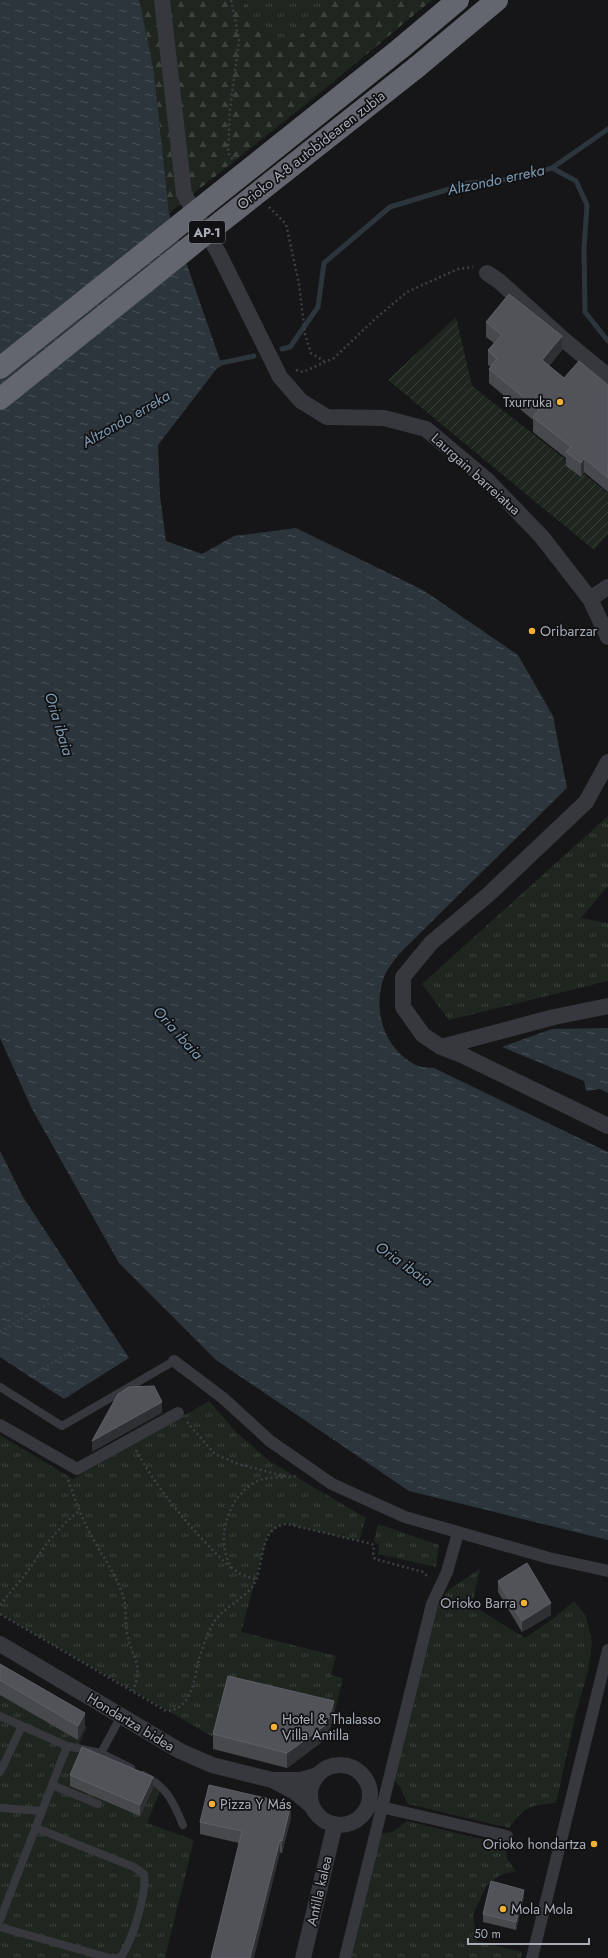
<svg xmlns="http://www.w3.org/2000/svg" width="608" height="1958" font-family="Jost,sans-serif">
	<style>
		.grass { fill: url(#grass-tufts) }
		.forest { fill: url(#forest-firs) }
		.garden { fill: url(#garden-furrows) }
		.water { fill: url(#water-ripples) }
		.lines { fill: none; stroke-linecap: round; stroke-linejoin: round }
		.stream { stroke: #2c353c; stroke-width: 5 }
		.path { stroke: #3d3f44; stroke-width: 2.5; stroke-dasharray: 2 3; stroke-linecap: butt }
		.service { stroke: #37383d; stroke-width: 8 }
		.pedestrian { stroke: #37383d; stroke-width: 12 }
		.minor { stroke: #37383d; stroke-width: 16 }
		.motorway { stroke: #63666e; stroke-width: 22 }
		.motorway-bridge { stroke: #63666e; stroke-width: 22 }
		.wall { fill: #47494d }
		.shaded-wall { fill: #2f3033 }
		.building { fill: #525359; stroke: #5f6168 }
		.poi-dot { fill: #f2b134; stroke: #111113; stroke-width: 1.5 }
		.labels { text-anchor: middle; stroke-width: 3.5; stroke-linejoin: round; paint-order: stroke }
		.shield { fill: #111113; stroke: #7b7e86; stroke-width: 1 }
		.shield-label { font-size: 13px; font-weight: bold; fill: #a8adb8 }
		.street-label { font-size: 14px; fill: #a8adb8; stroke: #111113 }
		.poi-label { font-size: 14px; fill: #a8adb8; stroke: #111113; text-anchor: start }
		.water-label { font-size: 15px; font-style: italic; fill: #7f9bb3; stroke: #111113 }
	</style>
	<defs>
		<pattern id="grass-tufts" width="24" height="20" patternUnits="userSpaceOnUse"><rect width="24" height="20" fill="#1e261f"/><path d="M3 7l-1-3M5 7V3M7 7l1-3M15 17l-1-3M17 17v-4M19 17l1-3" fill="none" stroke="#3c433d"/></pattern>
		<pattern id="forest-firs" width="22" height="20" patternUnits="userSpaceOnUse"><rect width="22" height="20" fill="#1e261f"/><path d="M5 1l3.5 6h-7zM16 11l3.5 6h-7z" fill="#3c433d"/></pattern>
		<pattern id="garden-furrows" width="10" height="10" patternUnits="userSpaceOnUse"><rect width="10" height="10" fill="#1e261f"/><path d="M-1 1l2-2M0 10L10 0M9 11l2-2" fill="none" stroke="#3c433d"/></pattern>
		<pattern id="water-ripples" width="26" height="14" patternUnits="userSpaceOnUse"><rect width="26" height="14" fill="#2c353c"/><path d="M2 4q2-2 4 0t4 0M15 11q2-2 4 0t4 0" fill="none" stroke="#485056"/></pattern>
	</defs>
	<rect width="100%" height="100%" fill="#161618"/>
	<path class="grass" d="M245,0h89l-38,40 -20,6 -27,-29z
		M608,816v70l-27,32 27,5v58l-159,39 -27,-36z
		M209,1401l28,32 34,29 95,56 -7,23 -72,-17c-9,1 -14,6 -20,13l-26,95 95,24 -5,19 12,3 -9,37 -38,-9 -81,32 -215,-124v-179l73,44z
		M378,1524l61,21 -3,22 -58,-13 1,-9 -5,-4z
		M480,1569l-8,36 53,33 29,-20 20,-17 12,15 6,26 -4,29 -11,38 -21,94c-26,2 -31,3 -47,25l-101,-24 -8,-17 -7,-7 37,-160 18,-30z
		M0,1674l87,53 -11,25 85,37 -14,34 47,17 -29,118h-165z
		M407,1821l99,24 1,14 9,12 -16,4 -14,11 -13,29 4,26 45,11 -1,6h-172l32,-124 11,-2z"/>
	<path class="forest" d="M139,0h106l4,17 27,29 20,-6 38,-40h98l-117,97 -146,116 -15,-141z"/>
	<path class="garden" d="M456,317l16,69 136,107v41l-14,16 -206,-170z"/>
	<path class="water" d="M0,0h139l1,3 14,69 15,141 52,150 -63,82 2,51 6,45 36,13 32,-18 62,-8 127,62 95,65 35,61 14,72 -168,166c-5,7 -12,15 -15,23 -12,33 0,72 32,88 5,3 12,2 18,3l174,84v388l-199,-49 -193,-131 -97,-97 -87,-154 -32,-71z
		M608,1028v65l-8,-4 -14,2 -2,-10 -82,-34 50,-18z
		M0,1151l23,46 106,161 -65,41 -64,-42z"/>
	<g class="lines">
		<path class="stream" d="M552,168l24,13 11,24 -3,43 1,64 23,29
			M282,349l8,-2 28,-40 6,-44 66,-56 79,-24 44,-4 39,-11 56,-39
			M216,366l5,-3 33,-7"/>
		<path class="path" d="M231,0l8,40 -9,70 -2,43 5,7
			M269,207l17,17 13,60 6,50 6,19 13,8
			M296,370l7,2 31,-14 42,-40 31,-26 51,-23 15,-2
			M0,1267l22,-13
			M0,1332l51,-30
			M30,1377l48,-30
			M187,1422l28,32 23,10 50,13 8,-1
			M136,1450c25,45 58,83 95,118
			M68,1480c8,22 16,44 28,64 10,17 21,33 27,52 4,11 2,25 4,37 5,25 17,31 6,58
			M255,1579c-8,-2 -16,-5 -22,-10 -3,-3 -4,-7 -6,-11 -10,-28 5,-67 33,-78 7,-3 18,-2 25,-3
			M0,1605l28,-34 19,-28 18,-20 14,-12
			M0,1614l166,97c26,-1 28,-32 33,-52 3,-11 9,-27 15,-37 9,-14 28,-22 38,-35 14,-18 4,-60 35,-63l85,20 2,2 -1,10 2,3 48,13 6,6"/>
		<path class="service" d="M0,1387l62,39 112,-65
			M0,1716l67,30 34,7 30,15
			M101,1753l20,-37
			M0,1772l22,-46
			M143,1775c24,12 30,26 40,50
			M52,1785l46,19
			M0,1808l42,3
			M0,1920l67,-174
			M0,1927l110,31h10c12,-16 27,-64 24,-84l-10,-7 -98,-39"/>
		<path class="pedestrian" d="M174,1361l49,37 47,43 62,43 73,33 144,41 59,13
			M0,1425l77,44 101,-56
			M368,1804l139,32
			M345,1958l87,-354 15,-32 11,-39
			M532,1958l76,-308"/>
		<path class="minor" d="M162,0l22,194 35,60 61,123 21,24 26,16 57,1 42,11 62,52 54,56 48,62 18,38
			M487,273l12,8 65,59 44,36
			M590,599l18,-12
			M608,762l-22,40 -97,92 -58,49 -28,34v30l20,28 18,12 21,8 146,71
			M441,1047l113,-30 54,-11
			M0,1644l180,107 32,14 60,15 23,12 17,14
			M310 1795a30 30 0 1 1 60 0a30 30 0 1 1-60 0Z
			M275,1780h26l17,-5
			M303,1958l32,-134"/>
		<path class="motorway" d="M401,48l57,-48
			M417,67l80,-67"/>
		<path class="motorway-bridge" d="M0,368l401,-320
			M0,399l198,-159 219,-173"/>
	</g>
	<path class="wall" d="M486,322l76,28 -13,16 15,12 44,7v107l-24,-20 -3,5 -15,-11v-8l-33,-26v-12l-44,-37v-14l2,-2 -3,-2v-15l6,-7 -8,-6z
		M498,1581l53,34 -29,17 -24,-40z
		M0,1664l85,63 -7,13 -78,-45z
		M334,1715l-7,23 -40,30 -74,-19v-15z
		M70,1775l83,13 -13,28 -70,-30z
		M291,1817l-9,36 -82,-19v-12z
		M524,1897l-8,33 -33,-8v-8z"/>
	<path class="shaded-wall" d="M562,336v14l-20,24v-14z
		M584,458v14l-3,5v-14z
		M162,1402v11l-70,39v-11z
		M551,1603v12l-29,17v-11z
		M334,1701v14l-7,23 -40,30v-15z
		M85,1713v14l-7,13v-14z
		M153,1777v11l-13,28v-11z
		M291,1804v13l-9,36v-12z
		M280,1840v13l-26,105h-4z
		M524,1890v7l-8,33v-8z"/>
	<path class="building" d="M509,294l53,42 -20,24 22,18 15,-17 29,24v93l-24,-20 -3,5 -15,-11 5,-5 -38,-30 6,-7 -50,-41 8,-10 -9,-9 14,-15 -16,-13z
		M154,1386l8,16 -70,39 26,-47 11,-7z
		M527,1563l24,40 -29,18 -24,-40z
		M0,1664l85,49 -7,13 -78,-46z
		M228,1676l106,25 -7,23 -40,29 -74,-19z
		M82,1747l71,30 -13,28 -70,-30z
		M209,1785l82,19 -9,37 -2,-1 -30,118h-39l31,-127 -42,-9z
		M491,1881l33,9 -8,32 -33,-8z"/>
	<g class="poi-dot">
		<circle cx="560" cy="402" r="4"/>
		<circle cx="532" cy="631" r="4"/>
		<circle cx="524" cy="1603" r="4"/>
		<circle cx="274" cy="1727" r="4"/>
		<circle cx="212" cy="1804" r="4"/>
		<circle cx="594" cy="1844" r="4"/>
		<circle cx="503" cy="1909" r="4"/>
	</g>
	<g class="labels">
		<rect class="shield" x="189" y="221" width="36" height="22" rx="3"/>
		<g class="shield-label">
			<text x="207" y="237">AP-1</text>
		</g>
		<g class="street-label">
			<text transform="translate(311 150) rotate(-38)" y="5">Orioko A-8 autobidearen zubia</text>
			<text transform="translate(476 474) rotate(42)" y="5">Laurgain barreiatua</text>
			<text transform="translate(131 1722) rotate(31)" y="5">Hondartza bidea</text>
			<text transform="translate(319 1891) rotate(-77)" y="5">Antilla kalea</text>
		</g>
		<g class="poi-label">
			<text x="552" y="407" text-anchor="end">Txurruka</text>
			<text x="540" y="636">Oribarzar</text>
			<text x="516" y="1608" text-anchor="end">Orioko Barra</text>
			<text x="282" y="1724">Hotel &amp; Thalasso<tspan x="282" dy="16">Villa Antilla</tspan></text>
			<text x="220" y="1809">Pizza Y Más</text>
			<text x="586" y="1849" text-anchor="end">Orioko hondartza</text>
			<text x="511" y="1914">Mola Mola</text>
		</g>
		<g class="water-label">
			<text transform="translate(496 180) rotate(-12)" y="5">Altzondo erreka</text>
			<text transform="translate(126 419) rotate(-30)" y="5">Altzondo erreka</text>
			<text transform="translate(59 724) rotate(73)" y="5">Oria ibaia</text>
			<text transform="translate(178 1033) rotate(48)" y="5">Oria ibaia</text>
			<text transform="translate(404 1264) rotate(35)" y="5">Oria ibaia</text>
		</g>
	</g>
	<path d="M468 1938v6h121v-6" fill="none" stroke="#a8adb8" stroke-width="2"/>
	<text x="474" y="1938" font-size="12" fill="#a8adb8" stroke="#111113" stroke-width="3" paint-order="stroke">50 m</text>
</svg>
